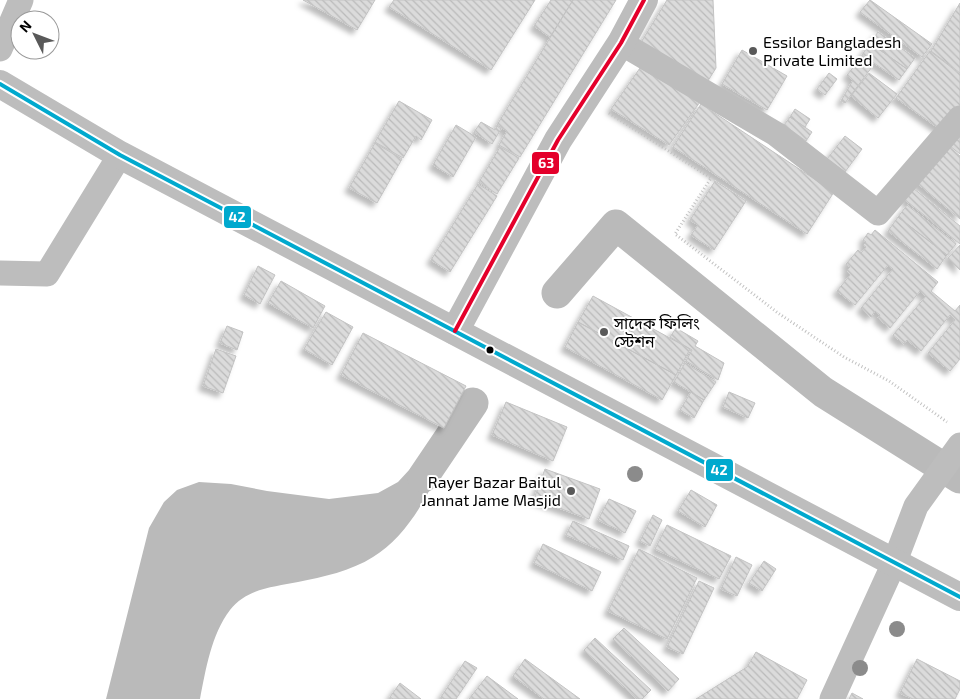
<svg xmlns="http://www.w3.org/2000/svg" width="960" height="699" font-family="'Exo 2','Noto Sans Bengali',sans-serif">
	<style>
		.water { fill: #bababa }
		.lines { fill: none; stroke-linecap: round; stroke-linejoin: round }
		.canal { stroke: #bababa; stroke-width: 31 }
		.building { fill: url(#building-back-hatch); stroke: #c3c3c3; filter: url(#shadow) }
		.path { stroke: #c2c2c2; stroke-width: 3; stroke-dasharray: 1 2.5; stroke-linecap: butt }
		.minor { stroke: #bdbdbd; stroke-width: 25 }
		.tertiary { stroke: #bdbdbd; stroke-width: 28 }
		.trunk { stroke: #bdbdbd; stroke-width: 28 }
		.bus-1-casing { stroke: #fff; stroke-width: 8 }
		.bus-2-casing { stroke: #fff; stroke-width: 8 }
		.bus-1 { stroke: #00a9ce; stroke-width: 4 }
		.bus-2 { stroke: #e4002b; stroke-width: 4 }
		.tree { fill: #8b8b8b }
		.poi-dot { fill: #595959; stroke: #fff; stroke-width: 2 }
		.bus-dot { fill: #000; stroke: #fff; stroke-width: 2 }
		.labels { text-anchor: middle; stroke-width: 4; stroke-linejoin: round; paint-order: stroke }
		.poi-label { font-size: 16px; fill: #000; stroke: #fff; text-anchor: start }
		.line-badge { stroke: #fff; stroke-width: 2 }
		.badge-label { font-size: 14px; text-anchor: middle; font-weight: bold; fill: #fff }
	</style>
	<defs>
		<pattern id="building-back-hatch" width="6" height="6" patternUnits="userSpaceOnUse" patternTransform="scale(1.25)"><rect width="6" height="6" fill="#dbdbdb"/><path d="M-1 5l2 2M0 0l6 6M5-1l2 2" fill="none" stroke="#bababa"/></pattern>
		<filter id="shadow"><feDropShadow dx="-4.5" dy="4.5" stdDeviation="2.5" flood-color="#0004"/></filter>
	</defs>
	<rect width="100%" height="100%" fill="#fff"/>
	<path class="water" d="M441,440h6l2,6c-14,38 -39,89 -76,111 -22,14 -50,20 -75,25 -24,5 -51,6 -68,28 -19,25 -24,59 -30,89h-94l43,-171 15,-26 13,-12 22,-8 32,2 36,7 62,8 49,-6 20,-11 36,-39z"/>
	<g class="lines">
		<path class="canal" d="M557,293l59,-68 207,167 137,86
			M423,477l50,-74"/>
	</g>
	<path class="building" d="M303,0h72l-18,30z
		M394,0h141l-44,70 -102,-63z
		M551,0h22l-23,37 -16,-11z
		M573,0h43l-96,157 -21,-12 8,-14 -10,-6z
		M667,0h46l3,68 -10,16 -66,-40z
		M870,0l62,44 -10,13 -62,-45z
		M960,3v70l-29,-22z
		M878,32l37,26 -8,11 -37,-26z
		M870,43l37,26 -8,11 -37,-25z
		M742,50l45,26 -20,34 -45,-26z
		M930,51l30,23v34l-19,22 -45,-32z
		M860,59l12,8 -27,36 -4,-2 12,-21 -6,-5z
		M640,68l60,34 -31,43 -58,-36z
		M829,73l8,6 -12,16 -8,-6z
		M869,73l28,21 -19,24 -27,-22z
		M399,101l33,19 -11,20 -5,-4 -13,22 -28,-16z
		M701,104l133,88 -27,42 -134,-87z
		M795,109l15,10 -5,8 -15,-10z
		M790,117l22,15 -6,9 -22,-16z
		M481,122l14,8 2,-4 4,3 -9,15 -18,-12z
		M456,125l20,12 -23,40 -20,-12z
		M960,134v20l-10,-8z
		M845,136l17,13 -17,23 -18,-13z
		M375,143l27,16 -25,44 -28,-15z
		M947,145l13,11v63l-44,-37z
		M500,147l19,11 -22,36 -18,-12z
		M715,181l31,20 -32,49 -23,-15 7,-10 -8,-5z
		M478,184l19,12 -47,76 -19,-12z
		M913,188l47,38v18l-56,-45z
		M907,205l49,39 -9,11 -49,-38z
		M898,217l49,38 -10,14 -49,-38z
		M875,230l63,52 -7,9 24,20 5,-6v54l-10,12 -22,-18 27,-33 -5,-5 -29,36 -14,-11 -3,4 -11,-9 33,-39 -6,-5 -30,37 -12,-10 2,-3 -5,-4 -4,6 -10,-9 32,-39 -5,-4 -33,40 -18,-14 13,-16 -4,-4 4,-4 -4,-3 12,-14 3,3 5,-6 -3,-2 3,-3 -3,-2 5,-7 3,2z
		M960,245v25l-12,-12z
		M258,266l17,9 -15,29 -16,-9z
		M281,281l44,25 -12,22 -45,-25z
		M593,296l97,53 -14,26 -98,-53z
		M326,312l27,15 -21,38 -28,-16z
		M578,322l98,53 -14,25 -97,-53z
		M227,326l16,6 -6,18 -17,-7z
		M676,328l22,13 -3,5 29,17 -6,17 -32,-19 6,-11 -22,-13z
		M363,333l103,53 -22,42 -103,-53z
		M216,349l20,7 -13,37 -20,-7z
		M685,363l31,19 -12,18 -30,-18z
		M691,392l13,8 -10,18 -14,-8z
		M729,392l26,11 -7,15 -25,-11z
		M506,402l61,25 -14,34 -61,-26z
		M545,469l55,20 -11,30 -55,-20z
		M691,490l26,15 -12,22 -27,-16z
		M609,499l27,12 -11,22 -27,-13z
		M653,515l9,5 -12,26 -10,-5z
		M573,521l56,25 -6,14 -57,-25z
		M667,525l64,31 -12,23 -64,-30z
		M543,544l58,28 -9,19 -58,-28z
		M639,549l58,29 -30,61 -59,-28z
		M736,557l16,8 -15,31 -16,-7z
		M764,561l12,8 -14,22 -13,-8z
		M699,581l15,7 -31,66 -16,-7z
		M624,628l55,51 -11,12 -55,-52z
		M595,638l56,52 -9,9h-5l-53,-49z
		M756,652l51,28 -10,19h-101l51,-32z
		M525,659l55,40h-36l-31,-23z
		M917,659l43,22v8l-5,10h-42l-13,-6z
		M465,661l12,7 -21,31h-12l-3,-2z
		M487,676l31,23h-49z
		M400,683l21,16h-28l-3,-2z
		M852,693l11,6h-14z"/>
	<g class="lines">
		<path class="path" d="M609,113l102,65 -36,56 103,79 66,44 45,24 58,41"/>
		<path class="minor" d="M621,43l155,91 102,79 82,-95
			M0,49l21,-49
			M0,273l47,1 73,-119
			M832,699l63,-138 21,-55 44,-61"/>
		<path class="tertiary" d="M455,331l103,-191 63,-97 23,-43"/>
		<path class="trunk" d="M0,84l120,71 840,442"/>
		<defs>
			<path id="bus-1" d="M0,84l120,71 840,442"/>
			<path id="bus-2" d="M455,331l103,-191 63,-97 23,-43"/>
		</defs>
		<use href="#bus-1" class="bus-1-casing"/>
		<use href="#bus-2" class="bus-2-casing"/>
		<use href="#bus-1" class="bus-1"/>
		<use href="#bus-2" class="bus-2"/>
	</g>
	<g class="tree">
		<circle cx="635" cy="474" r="8"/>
		<circle cx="897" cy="629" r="8"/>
		<circle cx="860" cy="668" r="8"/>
	</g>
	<g class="poi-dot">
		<circle cx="753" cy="51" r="5"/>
		<circle cx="604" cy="332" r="5"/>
		<circle cx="571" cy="491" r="5"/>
	</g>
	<circle class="bus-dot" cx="490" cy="350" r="4.5"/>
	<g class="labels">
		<g class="poi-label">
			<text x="763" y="48">Essilor Bangladesh<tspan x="763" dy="18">Private Limited</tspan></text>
			<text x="614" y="329">সাদেক ফিলিং<tspan x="614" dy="18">স্টেশন</tspan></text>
			<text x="561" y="488" text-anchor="end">Rayer Bazar Baitul<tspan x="561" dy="18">Jannat Jame Masjid</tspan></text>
		</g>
	</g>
	<g class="line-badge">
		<rect x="531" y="151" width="29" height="24" rx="5" fill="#e4002b"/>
		<rect x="223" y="205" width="29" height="24" rx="5" fill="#00a9ce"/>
		<rect x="705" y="458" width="29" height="24" rx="5" fill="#00a9ce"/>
	</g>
	<g class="badge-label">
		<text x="546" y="168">63</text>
		<text x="237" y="222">42</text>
		<text x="719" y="475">42</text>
	</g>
	<g transform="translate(35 35) rotate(312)"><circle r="24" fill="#ffffff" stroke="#999999"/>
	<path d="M0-4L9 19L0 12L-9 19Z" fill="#595959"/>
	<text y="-8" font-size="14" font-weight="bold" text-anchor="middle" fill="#000000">N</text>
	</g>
</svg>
